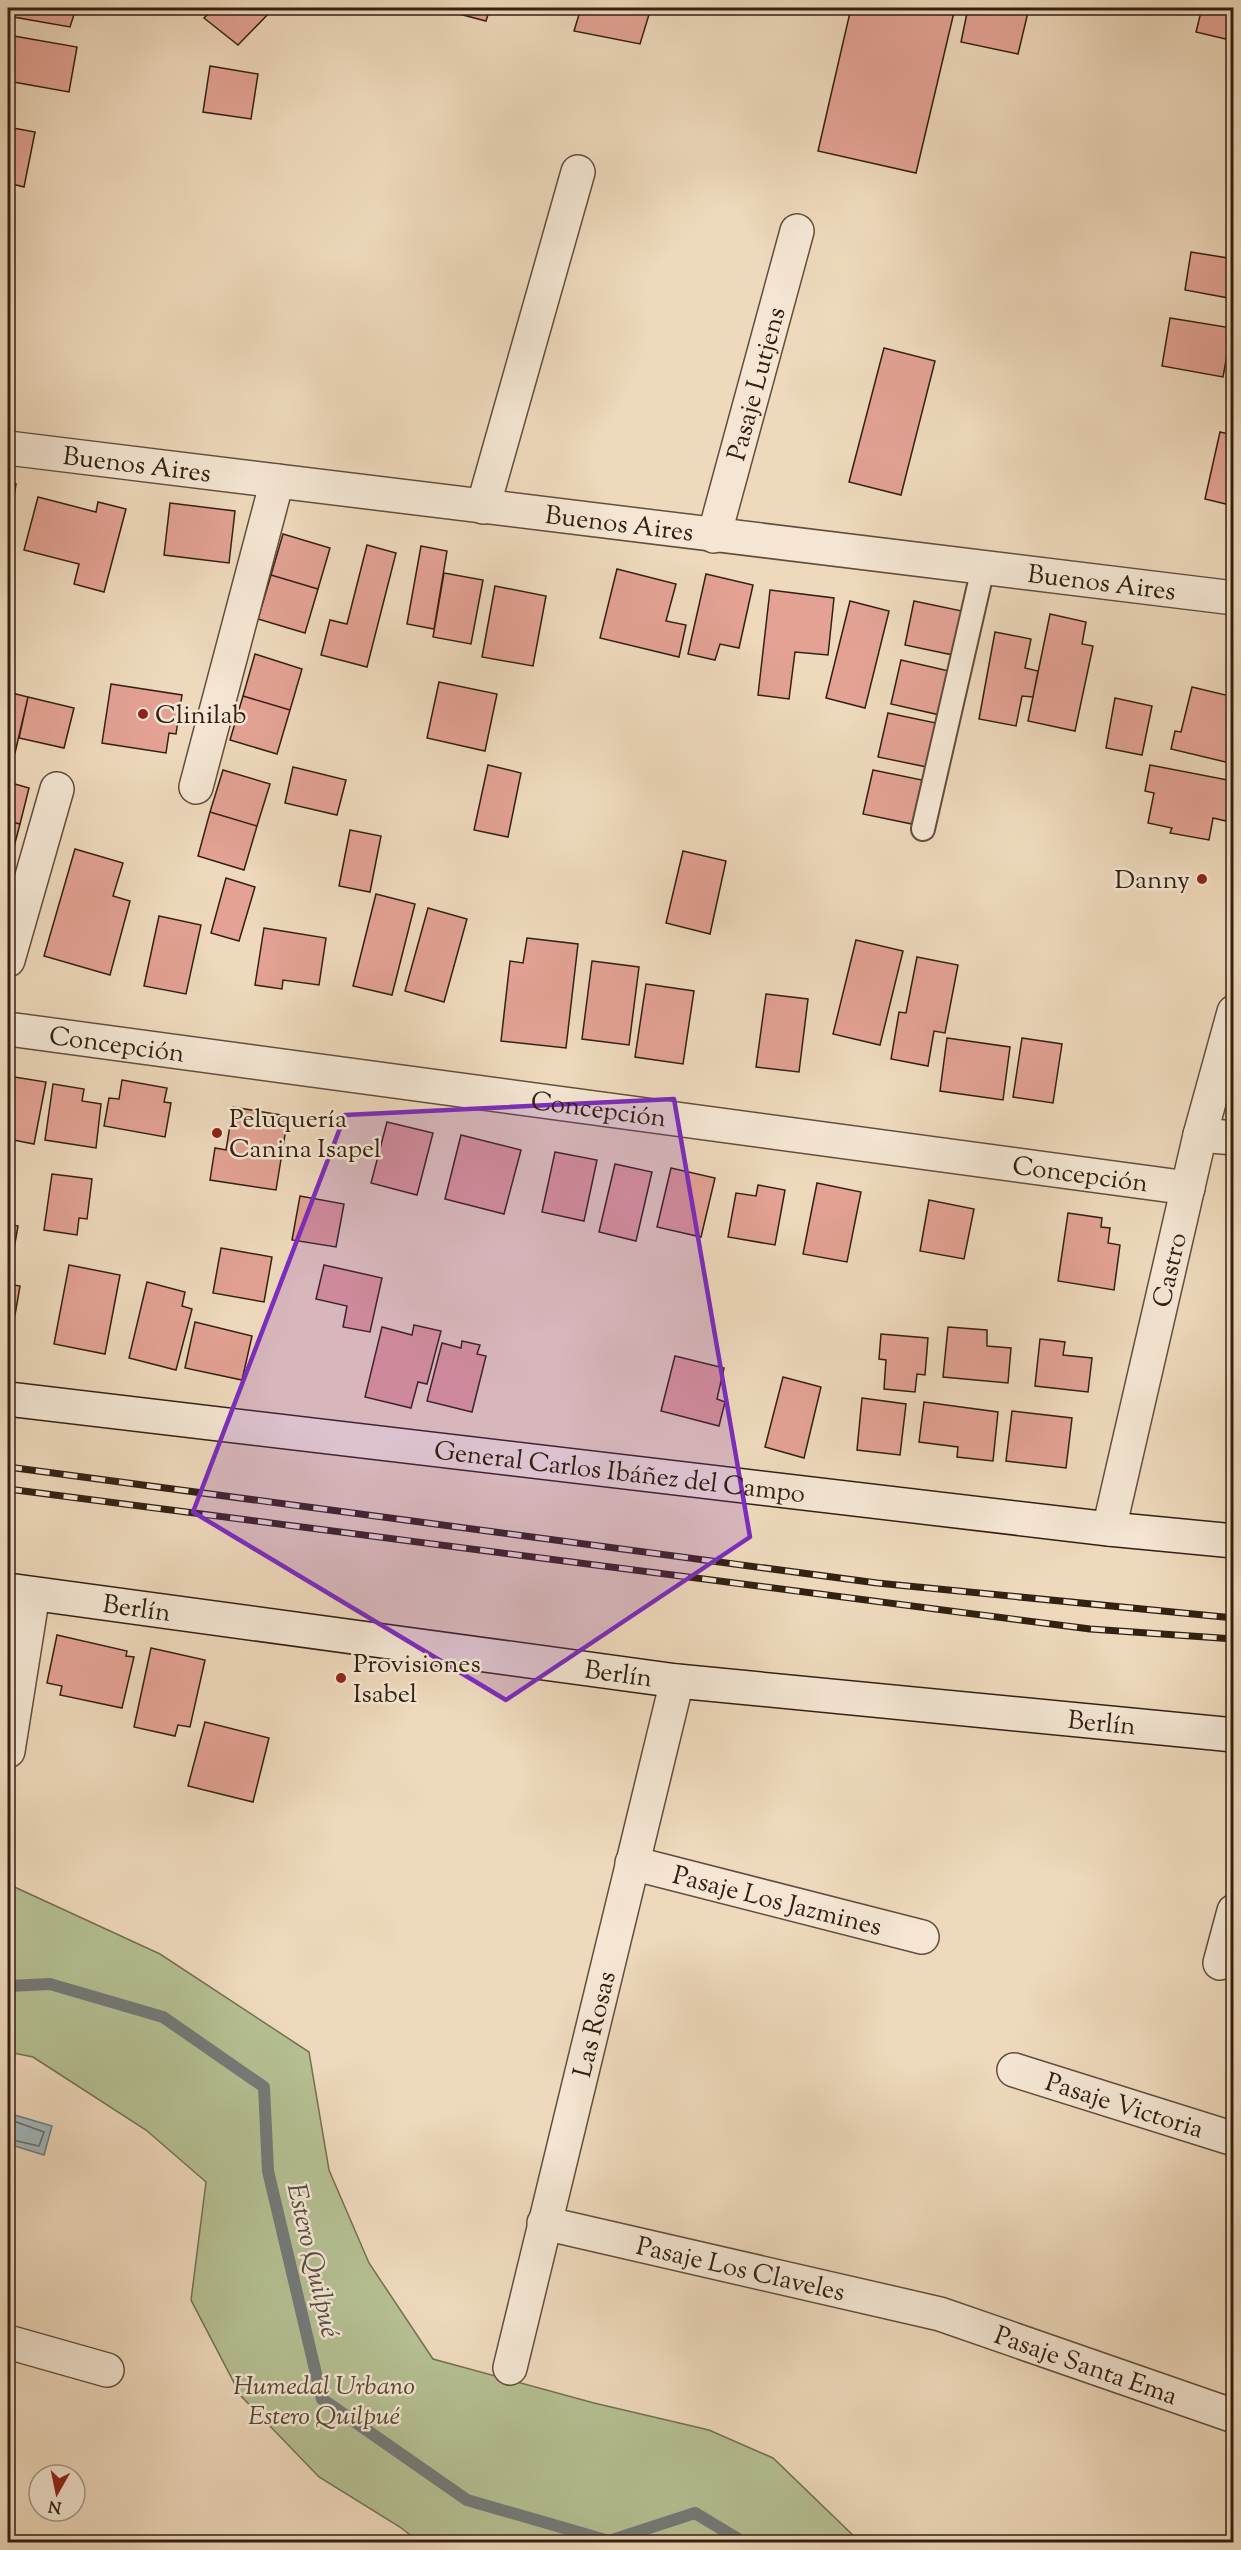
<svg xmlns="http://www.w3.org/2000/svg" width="1241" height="2550" font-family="'Sorts Mill Goudy',serif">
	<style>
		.green { fill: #b5c093; stroke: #747052; stroke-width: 1.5 }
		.water { fill: #a0b7bd; stroke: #747b79; stroke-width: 1.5 }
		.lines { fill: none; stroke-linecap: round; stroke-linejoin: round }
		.shore { stroke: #6a6c68; stroke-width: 1.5 }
		.stream { stroke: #747b79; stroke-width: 12 }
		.building { fill: #e3a294; stroke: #332012; stroke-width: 1.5 }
		.lane-casing { stroke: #624e3c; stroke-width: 26 }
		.street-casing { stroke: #624e3c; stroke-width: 36 }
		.secondary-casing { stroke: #332012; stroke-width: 36 }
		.lane { stroke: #f4e6d3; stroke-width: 22 }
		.street { stroke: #f4e6d3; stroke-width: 33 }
		.secondary { stroke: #f4e6d3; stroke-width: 33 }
		.rail-casing { stroke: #332012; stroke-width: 7 }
		.rail { stroke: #f4e6d3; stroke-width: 4.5; stroke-dasharray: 14; stroke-linecap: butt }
		.marked { fill: #7b2cbf; fill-opacity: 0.2; stroke: #7b2cbf; stroke-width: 4.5; stroke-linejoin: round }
		.poi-dot { fill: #8f2418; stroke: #f4e6d3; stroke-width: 2 }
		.labels { text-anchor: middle; stroke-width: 5; stroke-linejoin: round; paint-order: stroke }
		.street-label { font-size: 26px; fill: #332012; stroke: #f4e6d3 }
		.poi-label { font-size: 26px; fill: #332012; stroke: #f4e6d3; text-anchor: start }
		.park-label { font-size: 26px; font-style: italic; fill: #544832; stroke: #f4e6d3 }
		.water-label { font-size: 27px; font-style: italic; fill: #544d45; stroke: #f4e6d3 }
	</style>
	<rect width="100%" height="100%" fill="#eed9bc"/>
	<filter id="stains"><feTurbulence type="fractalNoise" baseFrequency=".00333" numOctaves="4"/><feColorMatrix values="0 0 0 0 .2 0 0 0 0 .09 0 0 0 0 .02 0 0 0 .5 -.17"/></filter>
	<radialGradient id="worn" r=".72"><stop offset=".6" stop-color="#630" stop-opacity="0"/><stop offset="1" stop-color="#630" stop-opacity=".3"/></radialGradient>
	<path class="green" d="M8,1884l152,70 149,98 20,118 40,93 64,96 161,44 115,27 64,28 87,84h-441l-19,-15 -81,-50 -78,-81 -50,-96 15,-118 -60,-52 -113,-73 -25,-5z"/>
	<path class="water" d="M8,2113l44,13 -8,29 -36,-11z"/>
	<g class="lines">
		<path class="shore" d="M8,2119l36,13 -5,14 -31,-7"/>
		<path class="stream" d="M8,1986l42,-2 113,33 101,70 4,84 54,228 145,101 142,41 86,-28 48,29"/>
	</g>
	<path class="building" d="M8,8h68l-6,19 -62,-11z
		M214,8h60l-36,37 -34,-27z
		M436,8h54l-4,13z
		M581,8h70l-11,36 -66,-13z
		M851,8h104l-39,165 -98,-22z
		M968,8h61l-11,46 -57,-12z
		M1202,8h32v33l-38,-9z
		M8,35l69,12 -8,45 -61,-11z
		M210,66l48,8 -7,45 -48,-7z
		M8,127l27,5 -11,55 -16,-4z
		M1191,252l43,7v40l-49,-9z
		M1170,318l62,10 -9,49 -61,-11z
		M884,348l51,13 -34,134 -52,-13z
		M1220,432l14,3v71l-29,-7z
		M8,483l8,1 -8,52z
		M38,497l58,15 2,-10 28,7 -22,83 -30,-8 5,-20 -55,-14z
		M170,503l65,8 -6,52 -65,-8z
		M283,534l47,14 -12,41 -47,-14z
		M367,545l29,8 -29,114 -46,-12 9,-35 17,4z
		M421,546l26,5 -13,78 -27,-5z
		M617,569l59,15 -10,37 20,4 -7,32 -79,-19z
		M444,573l39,7 -12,64 -38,-7z
		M706,574l47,11 -14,63 -19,-4 -5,16 -27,-6z
		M271,575l47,14 -13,44 -47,-14z
		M495,586l51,10 -13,70 -51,-9z
		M770,590l64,8 -6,57 -33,-3 -6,47 -31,-4z
		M850,601l39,10 -24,97 -39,-10z
		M914,601l48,10 -9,44 -48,-10z
		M1050,614l36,8 -4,22 11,2 -18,85 -47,-10z
		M995,632l36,7 -6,29 13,3 -5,26 -11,-1 -6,30 -37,-7z
		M255,654l47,15 -12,41 -47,-14z
		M901,660l48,11 -9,44 -49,-11z
		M439,682l58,12 -12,57 -58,-13z
		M111,684l71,11 -6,39 -7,-1 -3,20 -64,-10z
		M1192,687l42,10v67l-63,-15 4,-18 6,1z
		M8,692l20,5 -13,56 -7,-1z
		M243,696l47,14 -13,44 -47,-14z
		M28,697l46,11 -10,40 -45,-10z
		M1115,698l37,8 -10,49 -36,-7z
		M888,713l48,10 -9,44 -49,-10z
		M488,765l33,8 -13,64 -34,-7z
		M1150,765l83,16 -7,40 -13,-3 -4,22 -39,-7 2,-5 -24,-5 6,-30 -9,-2z
		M293,767l53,13 -9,35 -52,-12z
		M223,770l47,14 -13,42 -47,-14z
		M873,770l49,10 -10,44 -49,-10z
		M8,782l21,6 -9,36 -12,-3z
		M210,812l47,14 -13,44 -46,-14z
		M8,821l12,3 -9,34 -3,-1z
		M350,830l31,6 -11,56 -31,-6z
		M75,849l48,14 -10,33 17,5 -20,74 -66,-19z
		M683,851l43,10 -16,73 -44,-11z
		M226,878l29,9 -16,54 -28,-8z
		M376,894l39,10 -23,91 -39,-9z
		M428,908l39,11 -23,83 -39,-11z
		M159,916l42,9 -15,69 -42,-8z
		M264,928l62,10 -7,47 -36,-5 -1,9 -27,-4z
		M527,938l51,6 -12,104 -65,-7 9,-80 13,2z
		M856,940l47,11 -23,94 -47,-11z
		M917,957l41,8 -13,68 -11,-2 -6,35 -37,-7 8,-47 7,1z
		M592,961l47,6 -10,78 -47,-6z
		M646,984l48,7 -11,73 -48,-7z
		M766,994l42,5 -9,73 -43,-5z
		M947,1038l63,9 -7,53 -63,-9z
		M1022,1038l40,6 -9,59 -40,-6z
		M8,1076l38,6 -12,62 -26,-5z
		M122,1080l45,8 -3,14 7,1 -6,34 -61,-11 5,-28 10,1z
		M53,1084l31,5 -2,12 19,3 -5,44 -51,-8z
		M233,1107l55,9 -12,74 -66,-10 5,-32 11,2z
		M387,1122l46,11 -16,62 -46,-12z
		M461,1135l60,15 -17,64 -59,-15z
		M555,1152l42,8 -13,61 -42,-9z
		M615,1164l37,8 -16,69 -37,-9z
		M671,1168l44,10 -14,59 -44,-10z
		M52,1174l40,5 -5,40 -8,-1 -2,17 -33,-5z
		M817,1183l44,9 -14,70 -44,-8z
		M758,1185l27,5 -10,55 -47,-8 8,-44 20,3z
		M300,1196l44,8 -8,43 -44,-7z
		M929,1200l45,9 -10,50 -44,-8z
		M1068,1213l34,5 -1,9 9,1 -2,15 12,2 -6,45 -56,-9z
		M8,1224l10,2 -10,56z
		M221,1248l51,9 -8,45 -51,-9z
		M69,1265l51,10 -15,79 -51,-10z
		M324,1265l58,13 -12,54 -27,-5 4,-21 -31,-7z
		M147,1282l38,10 -3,14 10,3 -16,61 -47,-12z
		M8,1284l12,2 -5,29 -7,-1z
		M195,1322l57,14 -10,44 -57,-12z
		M414,1325l27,6 -14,53 -9,-2 -7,26 -46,-11 17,-70 30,8z
		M948,1327l39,3v16l24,2 -3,35 -65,-6z
		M881,1334l47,4 -3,37 -8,-1 -2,18 -31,-3 2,-29 -7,-1z
		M1040,1339l25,3 -2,13 29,3 -4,34 -53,-6z
		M462,1341l18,4 -3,9 9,2 -14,56 -45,-11 15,-58 19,5z
		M675,1356l49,12 -7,31 8,3 -6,24 -58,-15z
		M783,1377l38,10 -17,71 -39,-11z
		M862,1398l44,6 -6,51 -43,-5z
		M924,1402l74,10 -5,49 -36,-4 1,-10 -39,-5z
		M1012,1411l60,7 -6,50 -60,-7z
		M57,1635l70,16 -1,5 8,1 -12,51 -62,-13 2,-9 -15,-3z
		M151,1648l54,12 -15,67 -12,-2 -3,11 -41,-9z
		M205,1722l64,16 -16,64 -65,-16z"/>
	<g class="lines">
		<defs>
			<path id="lane" d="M923,829l60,-261"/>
			<g id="street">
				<path id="s1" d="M8,448l1226,150"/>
				<path d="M483,507l95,-335"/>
				<path id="s2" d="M714,536l83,-305"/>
				<path d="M196,787l81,-306"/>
				<path d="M8,960l49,-171"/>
				<path id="s3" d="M8,1029l1180,159"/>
				<path d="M1200,1135l34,3"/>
				<path id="s4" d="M1109,1529l91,-394 34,-123"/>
				<path d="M8,1751l25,-157"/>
				<path id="s5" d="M632,1863l290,74"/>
				<path d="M1220,1963l14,-52"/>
				<path id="s6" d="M1014,2070l220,69"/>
				<path id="s7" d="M544,2223l396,91 294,102"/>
				<path d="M8,2342l99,28"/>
				<path id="s8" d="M510,2368l167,-687"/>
			</g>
			<g id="secondary">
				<path id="s9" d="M8,1399l1101,130 125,12"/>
				<path id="s10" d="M8,1590l669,91 557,54"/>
			</g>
		</defs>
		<use href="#lane" class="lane-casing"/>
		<use href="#street" class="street-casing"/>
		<use href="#secondary" class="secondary-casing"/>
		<use href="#lane" class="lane"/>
		<use href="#street" class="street"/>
		<use href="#secondary" class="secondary"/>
		<defs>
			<path id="rail" d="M8,1467l869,116 357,35
				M8,1489l1082,140 144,10"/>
		</defs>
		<use href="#rail" class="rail-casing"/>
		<use href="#rail" class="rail"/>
	</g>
	<path class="marked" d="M674,1099l76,438 -244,163 -313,-188 152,-397z"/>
	<g class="poi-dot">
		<circle cx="143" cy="714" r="6"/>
		<circle cx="1202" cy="879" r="6"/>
		<circle cx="217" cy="1133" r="6"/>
		<circle cx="341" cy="1678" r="6"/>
	</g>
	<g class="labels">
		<g class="street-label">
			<text dy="9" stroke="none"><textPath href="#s2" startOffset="158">Pasaje Lutjens</textPath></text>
			<text dy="9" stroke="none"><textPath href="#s1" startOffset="130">Buenos Aires</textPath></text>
			<text dy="9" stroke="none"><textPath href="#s1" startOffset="616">Buenos Aires</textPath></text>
			<text dy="9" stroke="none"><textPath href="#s1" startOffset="1102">Buenos Aires</textPath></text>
			<text dy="9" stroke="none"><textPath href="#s3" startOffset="110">Concepción</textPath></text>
			<text dy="9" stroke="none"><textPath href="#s3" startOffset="596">Concepción</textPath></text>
			<text dy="9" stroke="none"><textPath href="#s3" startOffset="1082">Concepción</textPath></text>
			<text dy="9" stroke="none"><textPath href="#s4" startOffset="266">Castro</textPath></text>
			<text dy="9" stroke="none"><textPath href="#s9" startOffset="616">General Carlos Ibáñez del Campo</textPath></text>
			<text dy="9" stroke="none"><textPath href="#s10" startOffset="130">Berlín</textPath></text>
			<text dy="9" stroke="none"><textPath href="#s10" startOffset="616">Berlín</textPath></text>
			<text dy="9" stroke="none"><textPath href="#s10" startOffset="1102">Berlín</textPath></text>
			<text dy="9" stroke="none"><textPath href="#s5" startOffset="150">Pasaje Los Jazmines</textPath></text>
			<text dy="9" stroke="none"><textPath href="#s8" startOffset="354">Las Rosas</textPath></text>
			<text dy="9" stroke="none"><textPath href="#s6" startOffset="116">Pasaje Victoria</textPath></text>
			<text dy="9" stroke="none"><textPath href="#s7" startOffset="202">Pasaje Los Claveles</textPath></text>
			<text dy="9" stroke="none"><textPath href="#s7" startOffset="561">Pasaje Santa Ema</textPath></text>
		</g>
		<g class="poi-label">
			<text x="155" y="723">Clinilab</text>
			<text x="1190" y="888" text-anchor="end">Danny</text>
			<text x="229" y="1127">Peluquería<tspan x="229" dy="30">Canina Isapel</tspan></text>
			<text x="353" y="1672">Provisiones<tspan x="353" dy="30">Isabel</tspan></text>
		</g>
		<g class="park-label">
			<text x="324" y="2394">Humedal Urbano<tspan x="324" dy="30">Estero Quilpué</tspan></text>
		</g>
		<g class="water-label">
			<text transform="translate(314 2260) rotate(77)" y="9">Estero Quilpué</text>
		</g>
	</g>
	<rect width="1241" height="2550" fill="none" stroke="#eed9bc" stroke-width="30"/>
	<rect x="9" y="9" width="1223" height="2532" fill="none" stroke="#332012" stroke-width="3"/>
	<rect x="15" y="15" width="1211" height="2520" fill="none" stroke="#332012" stroke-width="1.5"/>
	<g transform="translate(57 2493) rotate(189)"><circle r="28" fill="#f4e6d3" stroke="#a79786" stroke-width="1.5"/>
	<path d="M0-4.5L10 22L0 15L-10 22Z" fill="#8f2418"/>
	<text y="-9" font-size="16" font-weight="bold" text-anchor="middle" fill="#332012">N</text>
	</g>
	<rect width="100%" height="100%" filter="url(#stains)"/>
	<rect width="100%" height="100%" fill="url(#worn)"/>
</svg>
